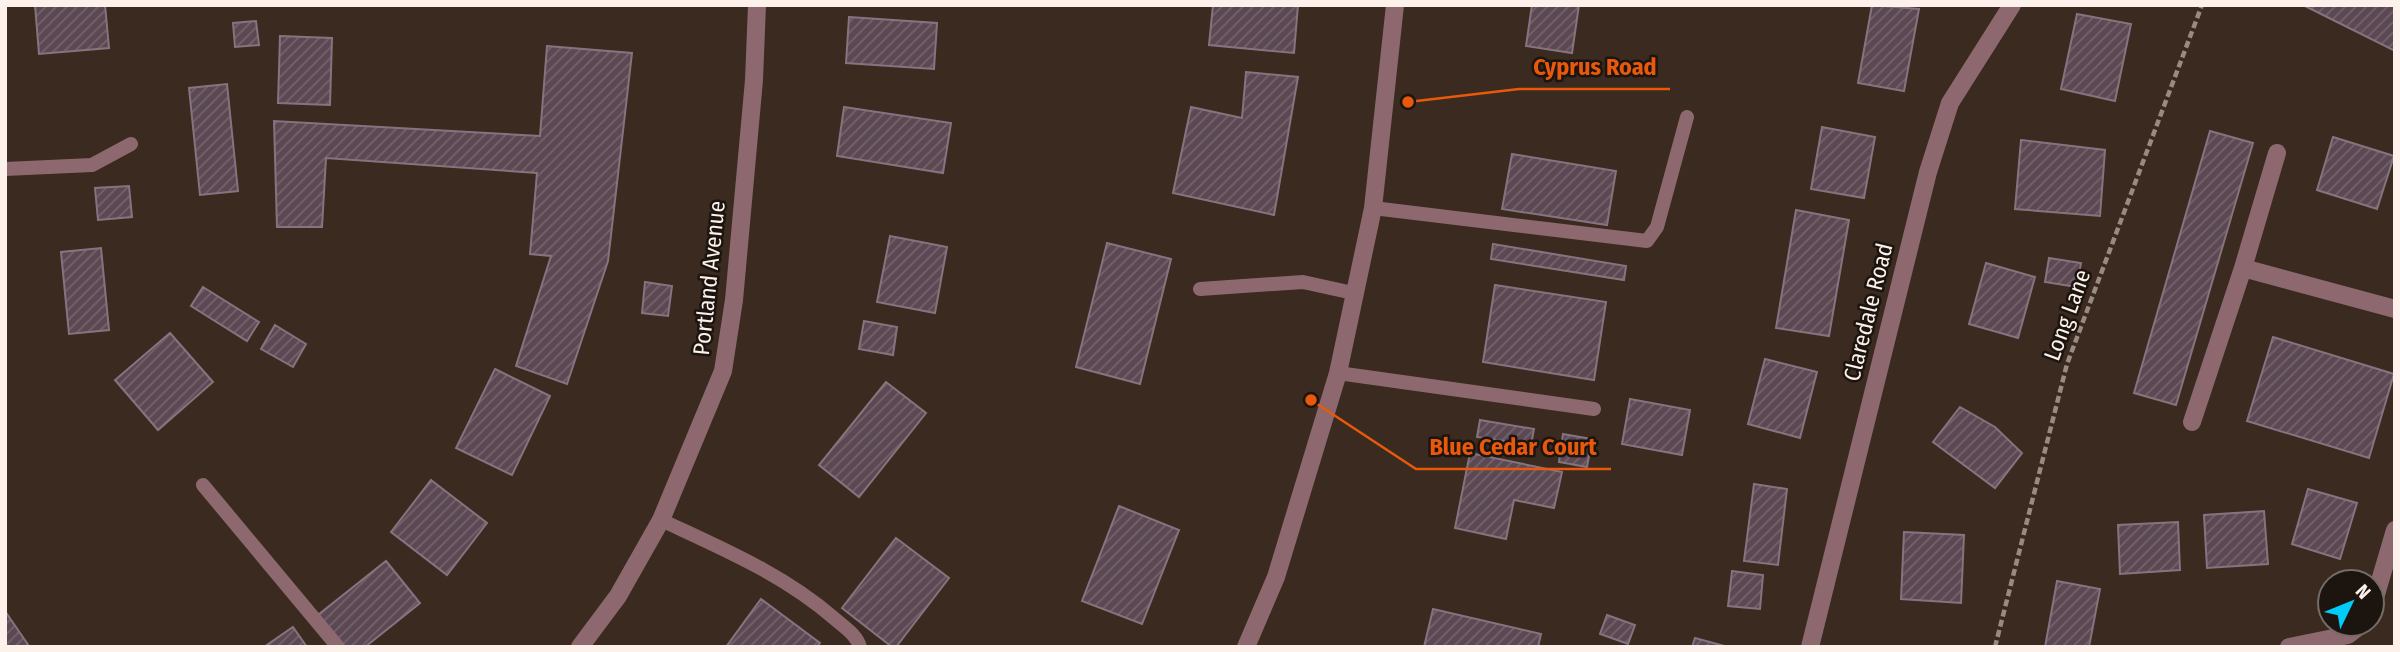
<svg xmlns="http://www.w3.org/2000/svg" width="2400" height="652" font-family="'Fira Sans Condensed',sans-serif">
	<style>
		.building { fill: url(#building-hatch); stroke: #87737f; stroke-width: 2 }
		.lines { fill: none; stroke-linecap: round; stroke-linejoin: round }
		.path { stroke: #998a82; stroke-width: 4.5; stroke-dasharray: 7 3.5; stroke-linecap: butt }
		.service { stroke: #8d696f; stroke-width: 14 }
		.minor { stroke: #8d696f; stroke-width: 18 }
		.labels { text-anchor: middle; stroke-width: 5; stroke-linejoin: round; paint-order: stroke }
		.street-label { font-size: 23px; fill: #fdf1eb; stroke: #1c140f }
		.leader { fill: none; stroke: #e8590c; stroke-width: 2.5 }
		.callout-dot { fill: #e8590c; stroke: #1c140f; stroke-width: 2.5 }
		.callout-label { font-size: 24px; text-anchor: middle; font-weight: bold; fill: #e8590c; stroke: #1c140f; stroke-width: 5; stroke-linejoin: round; paint-order: stroke }
	</style>
	<defs>
		<pattern id="building-hatch" width="6" height="6" patternUnits="userSpaceOnUse" patternTransform="scale(1.75)"><rect width="6" height="6" fill="#5b4853"/><path d="M-1 1l2-2M0 6l6-6M5 7l2-2" fill="none" stroke="#73636c"/></pattern>
	</defs>
	<rect width="100%" height="100%" fill="#3a2a1f"/>
	<path class="building" d="M35,5h70l4,43 -70,6z
		M1213,5h85l-4,48 -85,-8z
		M1532,5h47l-7,48 -46,-7z
		M1872,5l47,4 -15,82 -46,-8z
		M2303,5h92v46z
		M2077,14l54,10 -16,77 -54,-12z
		M849,17l88,6 -3,46 -88,-6z
		M256,21l3,24 -24,2 -2,-24z
		M280,36l52,2 -2,67 -52,-2z
		M547,46l85,7 -24,208 -41,123 -51,-18 35,-110 -21,-2 7,-81 -211,-15 -4,69h-45l-3,-106 266,15z
		M1246,72l52,5 -24,138 -101,-22 18,-86 51,11z
		M227,84l11,107 -38,4 -11,-107z
		M844,107l107,16 -8,50 -106,-17z
		M1822,127l53,10 -11,61 -53,-9z
		M2210,131l43,12 -77,262 -42,-12z
		M2333,137l61,19 -17,53 -60,-19z
		M2021,140l84,10 -5,66 -85,-7z
		M1512,154l104,17 -9,54 -105,-16z
		M129,186l3,31 -34,3 -3,-32z
		M1796,210l53,10 -20,116 -53,-8z
		M890,236l57,11 -12,66 -58,-11z
		M1107,243l64,16 -31,125 -64,-17z
		M1493,244l133,22 -2,14 -133,-21z
		M101,248l8,82 -40,4 -8,-82z
		M2049,258l32,5 -4,24 -32,-5z
		M1986,263l49,14 -17,61 -49,-14z
		M645,282l27,4 -4,30 -26,-3z
		M1495,285l111,17 -12,78 -111,-18z
		M203,287l56,35 -12,19 -56,-35z
		M864,321l33,6 -4,28 -34,-6z
		M275,325l31,19 -13,23 -32,-18z
		M170,333l43,49 -55,48 -43,-50z
		M2273,337l121,37 -25,84 -122,-37z
		M1765,359l52,13 -17,66 -52,-14z
		M495,369l55,27 -38,79 -56,-27z
		M886,382l40,31 -67,84 -40,-32z
		M1630,399l60,11 -8,45 -60,-11z
		M1960,407l35,20 27,26 -27,35 -62,-46z
		M1480,420l54,9 -3,16 -54,-8z
		M1563,434l29,5 -5,28 -28,-5z
		M1470,453l92,19 -8,36 -40,-8 -8,39 -51,-11z
		M431,480l56,43 -40,52 -56,-43z
		M1754,484l33,5 -9,76 -34,-4z
		M2308,489l49,14 -17,56 -48,-15z
		M1119,506l60,24 -37,94 -60,-23z
		M2264,511l4,53 -61,4 -3,-53z
		M2178,522l2,48 -60,4 -2,-49z
		M1904,532l60,3 -3,68 -60,-4z
		M896,538l53,40 -53,69h-4l-50,-39z
		M386,561l34,42 -55,44h-21l-26,-32z
		M1732,571l31,4 -3,34 -32,-3z
		M2057,581l43,8 -11,58h-44z
		M761,599l59,44 -3,4h-91z
		M1433,609l108,25 -3,13h-114z
		M5,611l24,35 -2,1h-22z
		M1607,615l28,10 -7,19 -28,-10z
		M293,627l14,20h-43z
		M1695,638l33,9h-36z"/>
	<g class="lines">
		<path class="path" d="M1995,647l72,-283 135,-359"/>
		<path class="service" d="M5,169l87,-4 39,-21
			M1373,208l274,33 10,-14 30,-110
			M1200,289l103,-7 50,11
			M1338,373l256,36
			M203,485l135,162
			M661,520c62,29 122,54 174,99 9,8 22,16 25,28"/>
		<path class="minor" d="M2243,268l34,-115
			M2192,422l51,-154 152,41
			M2372,608l23,-78
			M580,647l38,-51 43,-76 62,-149 11,-71 20,-220 3,-75
			M1246,647l30,-70 62,-204 35,-165 22,-203
			M1810,647l118,-475 22,-69 62,-98
			M2289,647l59,-12 14,-11"/>
	</g>
	<g class="labels">
		<g class="street-label">
			<text transform="translate(709 278) rotate(-84)" y="8">Portland Avenue</text>
			<text transform="translate(1868 312) rotate(-76)" y="8">Claredale Road</text>
			<text transform="translate(2067 315) rotate(-70)" y="8">Long Lane</text>
		</g>
	</g>
	<path class="leader" d="M1408 102L1519 89H1670M1311 400L1416 469H1611"/>
	<g class="callout-dot">
		<circle cx="1408" cy="102" r="7"/>
		<circle cx="1311" cy="400" r="7"/>
	</g>
	<g class="callout-label">
		<text x="1595" y="75">Cyprus Road</text>
		<text x="1513" y="455">Blue Cedar Court</text>
	</g>
	<rect width="2400" height="652" fill="none" stroke="#fdf1eb" stroke-width="14"/>
	<g transform="translate(2351 603) rotate(47)"><circle r="33" fill="#1c140f" stroke="#766c67" stroke-width="2"/>
	<path d="M0-5L12 26L0 18L-12 26Z" fill="#02cbf9"/>
	<text y="-10" font-size="19" font-weight="bold" text-anchor="middle" fill="#fdf1eb">N</text>
	</g>
</svg>
